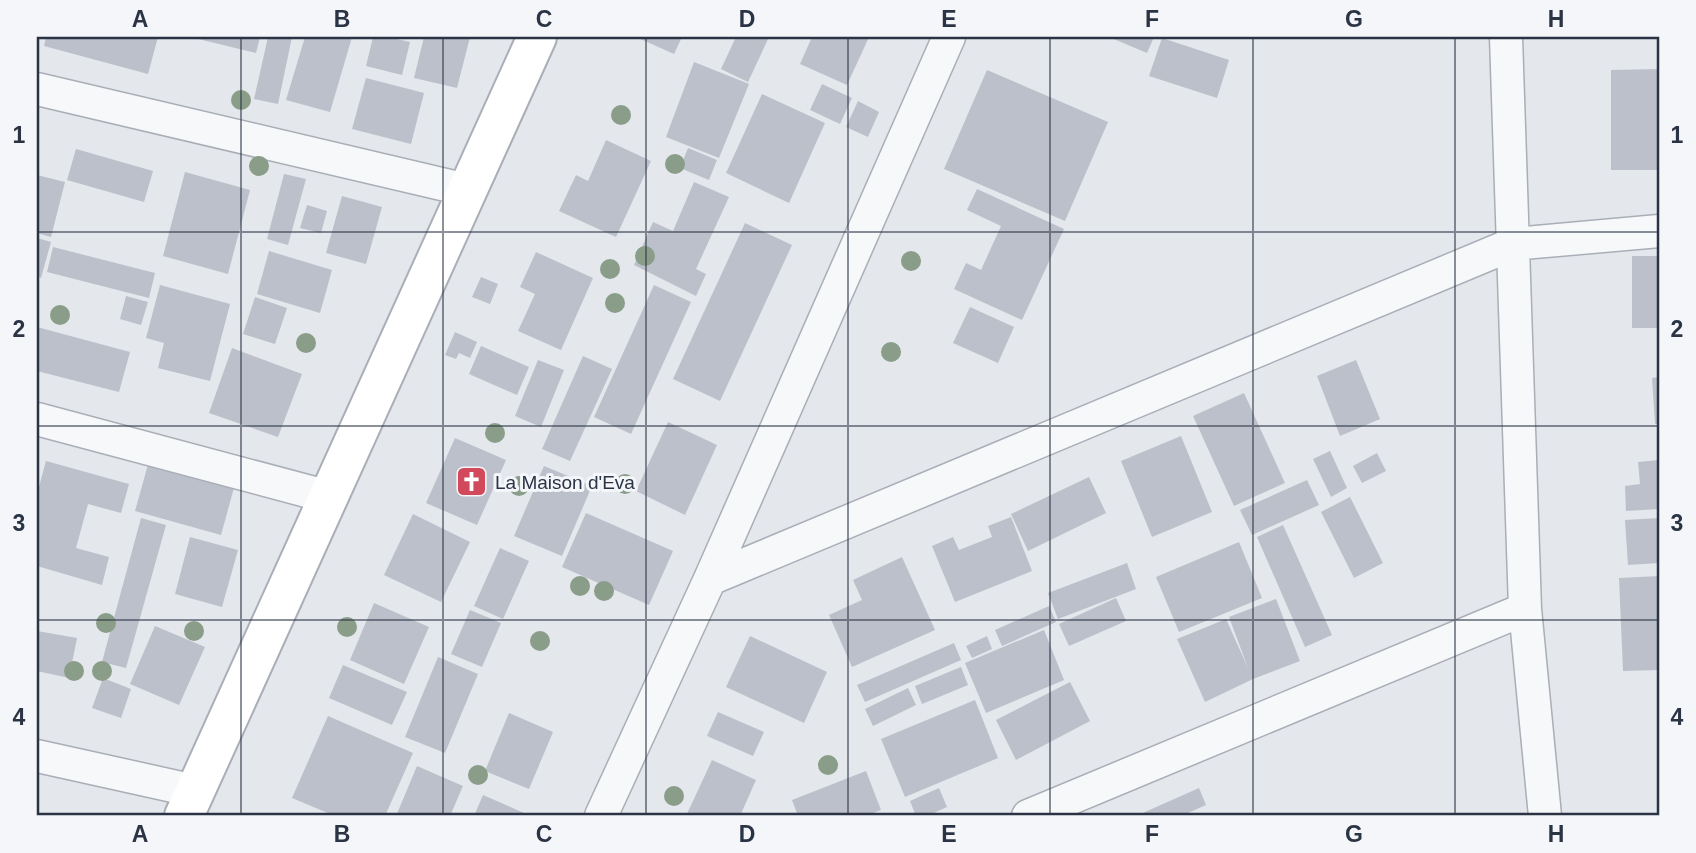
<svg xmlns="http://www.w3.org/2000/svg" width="1696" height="853" font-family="Helvetica,sans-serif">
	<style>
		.building { fill: #bbc0ca }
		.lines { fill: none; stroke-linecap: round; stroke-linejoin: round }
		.street-casing { stroke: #a9aeb7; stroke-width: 35 }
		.secondary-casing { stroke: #a9aeb7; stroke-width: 42 }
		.street { stroke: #f7f8fa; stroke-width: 32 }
		.secondary { stroke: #fff; stroke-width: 38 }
		.tree { fill: #899d89 }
		.grid { fill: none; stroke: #2b3445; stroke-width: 2; stroke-opacity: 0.55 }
		.labels { text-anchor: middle; stroke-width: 6; stroke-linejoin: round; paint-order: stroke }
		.poi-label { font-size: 19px; fill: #2b3445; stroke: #f4f6f9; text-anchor: start }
		.neatline { fill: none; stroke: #2b3445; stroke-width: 2.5 }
		.grid-label { font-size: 23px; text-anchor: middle; font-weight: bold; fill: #2b3445 }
	</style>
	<rect width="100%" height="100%" fill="#e4e7ec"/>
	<path class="building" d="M46,37h112l-10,37 -104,-28z
		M190,37h70l-4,16z
		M268,37h24l-14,67 -24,-5z
		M305,37h47l-22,75 -44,-12z
		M373,37h15l22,5 -8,33 -36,-9z
		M424,37h46l-13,51 -43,-10z
		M636,37h46l-8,17z
		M736,37h33l-21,45 -27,-13z
		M812,37h57l-22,48 -47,-21z
		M1109,37h45l-7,16z
		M1162,38l67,22 -12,38 -68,-22z
		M694,62l55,22 -30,74 -53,-21z
		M1658,69v101h-47v-100z
		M987,70l121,52 -43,99 -121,-52z
		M366,78l58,15 -13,51 -59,-15z
		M822,84l30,14 -12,26 -30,-14z
		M762,94l63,29 -36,80 -63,-30z
		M858,101l21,11 -11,25 -22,-10z
		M606,140l45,21 -35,76 -57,-26 17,-36 12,6z
		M688,148l29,12 -8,20 -29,-12z
		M76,149l77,22 -9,31 -77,-22z
		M185,172l65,18 -22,84 -65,-18z
		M284,174l22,5 -18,66 -21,-6z
		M37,175l28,7 -14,55 -14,-4z
		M694,182l35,15 -33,72 10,5 -10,22 -62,-31 19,-43 20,9z
		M977,189l87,40 -42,91 -68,-31 12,-26 15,7 20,-44 -34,-16z
		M342,196l40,11 -16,57 -40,-11z
		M307,205l20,6 -6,22 -21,-5z
		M745,223l47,22 -72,156 -47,-22z
		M37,238l14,4 -10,36 -4,-2z
		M53,247l102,26 -6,25 -102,-26z
		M269,251l63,19 -12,43 -63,-19z
		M536,252l57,26 -32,72 -43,-19 17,-37 -15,-7z
		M1632,256h27v72h-27z
		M481,277l17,7 -8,20 -18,-7z
		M160,285l70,19 -20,77 -52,-13 6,-25 -18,-5z
		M654,285l37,17 -60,132 -37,-17z
		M126,296l22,6 -7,23 -21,-6z
		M255,297l32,11 -12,36 -32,-10z
		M970,307l44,20 -16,36 -45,-20z
		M37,327l93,25 -11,40 -82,-21z
		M455,332l22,10 -7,16 -11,-5 -3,6 -11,-4z
		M481,346l48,21 -12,28 -48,-21z
		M232,348l70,26 -24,63 -69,-24z
		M583,356l29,13 -42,92 -28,-12z
		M538,360l26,10 -23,57 -26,-11z
		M1356,360l24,59 -40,17 -23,-60z
		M1659,377v47h-4l-3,-46z
		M1244,393l41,90 -51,23 -41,-90z
		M668,422l49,23 -32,70 -49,-24z
		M1181,436l31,76 -60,25 -31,-76z
		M455,438l51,22 -29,65 -51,-22z
		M1330,451l17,37 -16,9 -18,-38z
		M1377,453l9,18 -24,12 -9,-17z
		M1659,460v49l-33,2 -1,-25 15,-2 -2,-22z
		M46,461l83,23 -8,29 -33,-9 -12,44 33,9 -7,28 -65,-19v-72z
		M149,461l86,23 -14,51 -86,-24z
		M544,466l48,20 -30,70 -48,-20z
		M1089,477l17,36 -78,38 -17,-37z
		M1307,480l12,25 -67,30 -12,-25z
		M1350,497l33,66 -29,15 -33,-66z
		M586,513l87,38 -24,54 -87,-38z
		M413,514l57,28 -29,60 -57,-27z
		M1011,517l21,54 -77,31 -23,-56 21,-9 6,13 33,-13 -4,-11z
		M141,518l25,7 -40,143 -24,-6z
		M1659,518v45l-31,2 -3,-45z
		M1283,525l49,110 -27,12 -48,-110z
		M190,537l48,13 -16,57 -47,-13z
		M1239,542l23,56 -83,34 -23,-55z
		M500,548l29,13 -26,58 -29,-13z
		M902,557l33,73 -83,37 -23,-52 33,-15 -9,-20z
		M1127,563l9,26 -78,30 -10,-26z
		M1659,576v94l-36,1 -4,-93z
		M1116,598l10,23 -57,25 -10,-22z
		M1276,599l24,62 -47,18 -48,23 -28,-63 49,-20 22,49 -19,-51z
		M374,603l55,24 -25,57 -54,-24z
		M1049,606l7,16 -54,24 -7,-16z
		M470,610l31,13 -19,44 -31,-13z
		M155,626l50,21 -26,58 -49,-21z
		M1044,630l20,50 -78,33 -21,-50z
		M37,631l40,7 -8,40 -32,-7z
		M750,636l77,36 -23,51 -78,-36z
		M987,636l5,13 -20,9 -6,-12z
		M954,643l7,17 -96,42 -8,-17z
		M438,657l40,17 -33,79 -40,-16z
		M343,665l64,27 -15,33 -63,-27z
		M961,667l7,18 -46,19 -7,-18z
		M103,678l28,11 -10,29 -29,-10z
		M1070,682l20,39 -74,39 -20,-40z
		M908,688l8,17 -43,21 -8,-17z
		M975,700l23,58 -93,39 -24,-58z
		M718,712l46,20 -11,24 -46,-20z
		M509,713l44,19 -24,57 -44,-18z
		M328,716l85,37 -28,63h-50l-43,-18z
		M712,760l44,20 -16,36h-54z
		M417,766l46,20 -13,30h-54z
		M866,771l15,39 -16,6h-67l-6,-16z
		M939,788l8,19 -20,9h-11l-6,-15z
		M1199,788l7,17 -25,11h-45z
		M483,795l48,21h-57z"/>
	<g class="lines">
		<defs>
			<path id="street" d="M1506,37l19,572 20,207
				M37,89l430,101
				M37,419l292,78
				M710,579l803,-335 146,-13
				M37,756l158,35
				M601,816l109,-237 239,-542
				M1028,816l497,-207"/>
			<path id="secondary" d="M184,816l353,-779"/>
		</defs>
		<use href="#street" class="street-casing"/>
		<use href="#secondary" class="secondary-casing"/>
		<use href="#street" class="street"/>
		<use href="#secondary" class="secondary"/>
	</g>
	<g class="tree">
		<circle cx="241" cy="100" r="10"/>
		<circle cx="621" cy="115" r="10"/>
		<circle cx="675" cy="164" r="10"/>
		<circle cx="259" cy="166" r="10"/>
		<circle cx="645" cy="256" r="10"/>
		<circle cx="911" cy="261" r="10"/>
		<circle cx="610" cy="269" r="10"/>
		<circle cx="615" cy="303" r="10"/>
		<circle cx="60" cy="315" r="10"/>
		<circle cx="306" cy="343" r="10"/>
		<circle cx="891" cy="352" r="10"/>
		<circle cx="495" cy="433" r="10"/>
		<circle cx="625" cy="484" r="10"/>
		<circle cx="519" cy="486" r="10"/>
		<circle cx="580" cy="586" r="10"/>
		<circle cx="604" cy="591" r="10"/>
		<circle cx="106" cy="623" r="10"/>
		<circle cx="347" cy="627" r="10"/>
		<circle cx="194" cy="631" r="10"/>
		<circle cx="540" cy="641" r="10"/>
		<circle cx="74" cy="671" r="10"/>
		<circle cx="102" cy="671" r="10"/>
		<circle cx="828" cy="765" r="10"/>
		<circle cx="478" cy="775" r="10"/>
		<circle cx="674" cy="796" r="10"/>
	</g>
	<path class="grid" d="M241,37v779M443,37v779M646,37v779M848,37v779M1050,37v779M1253,37v779M1455,37v779M37,232h1622M37,426h1622M37,620h1622"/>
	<defs>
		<symbol id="church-square" viewBox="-11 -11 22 22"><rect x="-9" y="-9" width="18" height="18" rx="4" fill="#d1495b" stroke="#f4f6f9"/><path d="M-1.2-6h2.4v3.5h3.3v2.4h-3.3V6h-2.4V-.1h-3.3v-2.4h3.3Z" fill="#fff"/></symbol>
	</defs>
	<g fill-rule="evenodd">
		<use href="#church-square" x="454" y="464" width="35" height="35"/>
	</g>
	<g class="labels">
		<g class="poi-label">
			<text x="495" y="489">La Maison d'Eva</text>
		</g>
	</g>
	<rect width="1696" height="853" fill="none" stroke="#f4f6f9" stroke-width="77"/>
	<rect x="38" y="38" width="1620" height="776" class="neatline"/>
	<g class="grid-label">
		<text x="140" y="27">A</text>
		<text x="342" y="27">B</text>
		<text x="544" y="27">C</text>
		<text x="747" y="27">D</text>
		<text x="949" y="27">E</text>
		<text x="1152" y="27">F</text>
		<text x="1354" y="27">G</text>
		<text x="1556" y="27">H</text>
		<text x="19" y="143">1</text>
		<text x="1677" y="143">1</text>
		<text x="19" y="337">2</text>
		<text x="1677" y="337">2</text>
		<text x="19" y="531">3</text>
		<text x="1677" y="531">3</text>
		<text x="19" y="725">4</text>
		<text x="1677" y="725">4</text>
		<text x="140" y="842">A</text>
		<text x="342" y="842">B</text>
		<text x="544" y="842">C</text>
		<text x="747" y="842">D</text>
		<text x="949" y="842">E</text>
		<text x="1152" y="842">F</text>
		<text x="1354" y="842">G</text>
		<text x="1556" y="842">H</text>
	</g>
</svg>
